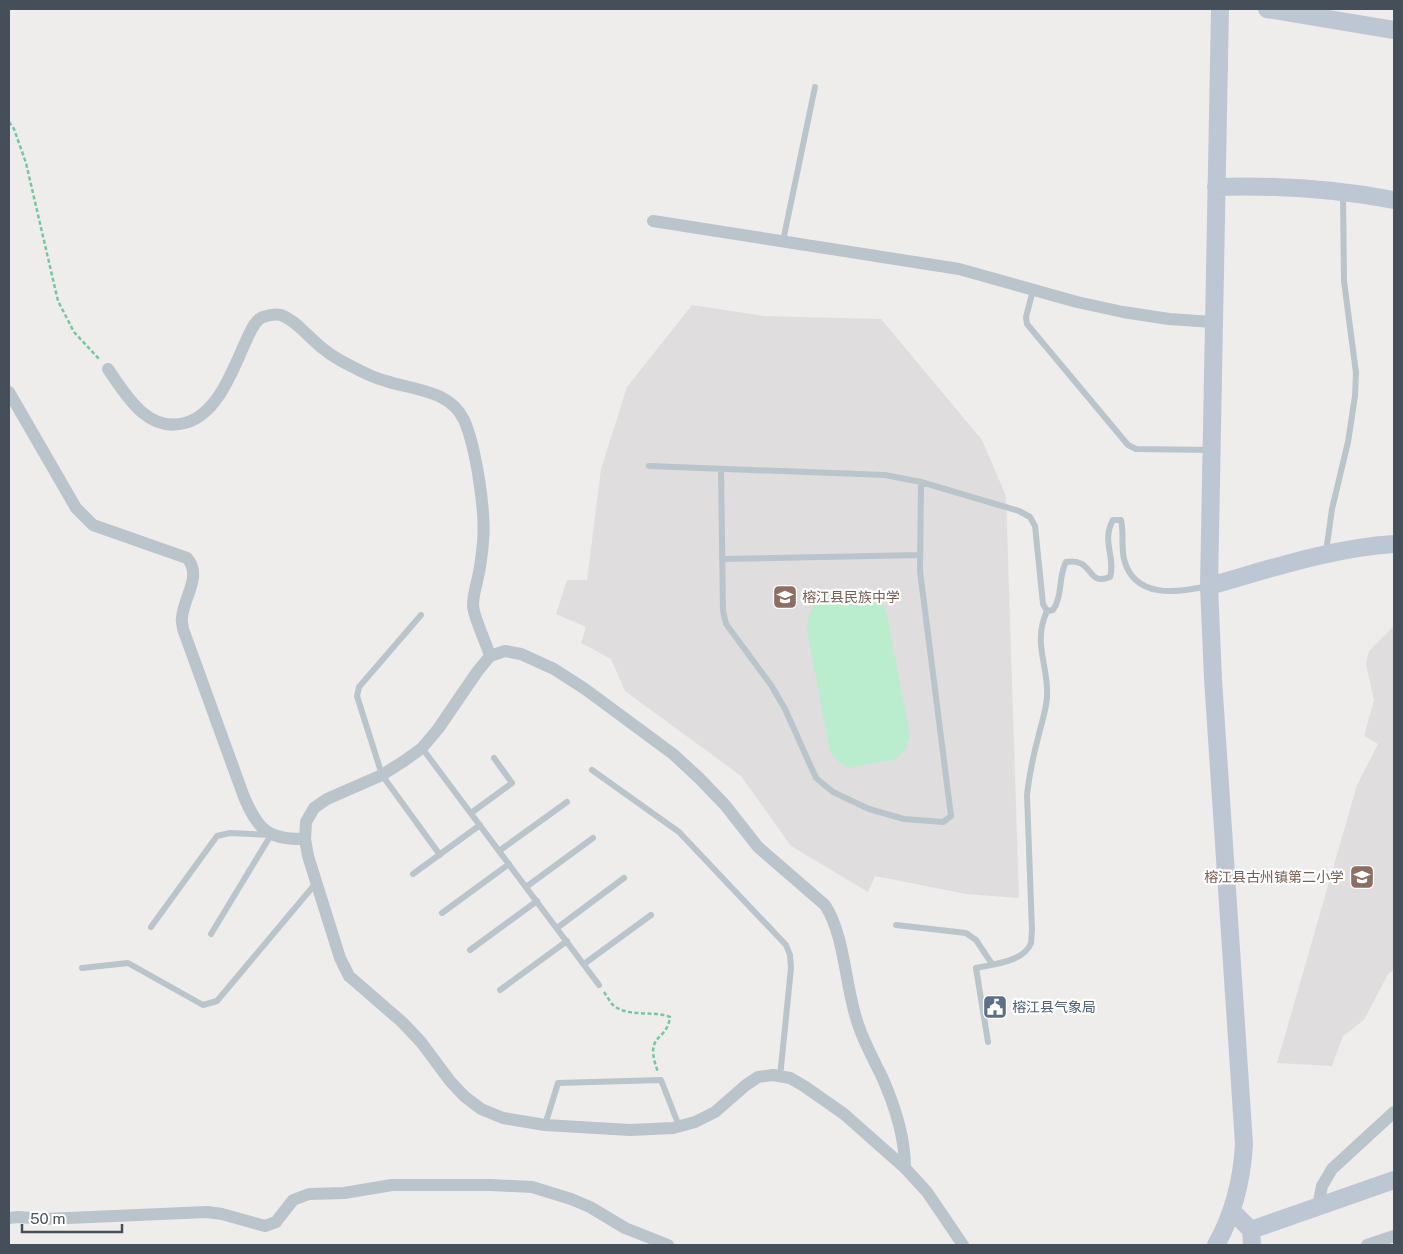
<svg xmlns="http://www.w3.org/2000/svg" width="1403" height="1254" font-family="'Public Sans','Noto Sans SC',sans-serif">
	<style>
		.education { fill: #e0ddde }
		.green { fill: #baedcd }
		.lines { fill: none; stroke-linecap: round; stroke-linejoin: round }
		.path { stroke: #73c99f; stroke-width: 2.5; stroke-dasharray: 4 2.5; stroke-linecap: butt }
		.lane { stroke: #bac4cb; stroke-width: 6 }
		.street { stroke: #bac4cb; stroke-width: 12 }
		.secondary { stroke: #bdc7d3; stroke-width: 18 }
		.labels { text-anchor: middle; stroke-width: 4.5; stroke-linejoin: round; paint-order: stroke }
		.education-label { font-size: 14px; fill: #785e54; stroke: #fff; text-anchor: start }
		.service-label { font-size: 14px; fill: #4e5e75; stroke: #fff; text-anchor: start }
	</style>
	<rect width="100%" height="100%" fill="#efecec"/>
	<path class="education" d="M692,305l72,11 117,3 101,121 24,56 13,402 -53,-4 -91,-18 -7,16 -77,-46 -50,-70 -116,-85 -14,-32 -30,-16 5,-16 -30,-13 11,-34h20l14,-111 26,-82z
		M1394,626v344l-6,4 -24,46 -21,16 -11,30 -55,-3 80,-278 21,-41 -14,-8 10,-36 -8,-36 3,-13z"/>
	<path class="green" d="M868,589l13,11 6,15 23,121 -4,12 -10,11 -47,9 -10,-6 -9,-10 -23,-121 2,-17 8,-15z"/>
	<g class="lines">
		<path class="path" d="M9,122l5,7 12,34 32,138 16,31 26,28
			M604,992c3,4 6,10 9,13 15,13 40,5 57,12 -3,26 -27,15 -12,55"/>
		<path class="lane" d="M783,241l32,-154
			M1033,290l-7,27 1,7 101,121 8,4 75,1
			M649,466l236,9 36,7 98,29 11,6 5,9 8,78 4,7 6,-1c10,-14 5,-33 13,-48 28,-5 20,25 44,15 6,-19 -9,-36 3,-57h8c3,13 0,26 3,39 10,40 53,34 84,27
			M721,469l2,142 3,13 45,61 14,24 31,69 17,14 36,17 35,10 39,3 8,-6 -31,-245 1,-89
			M1326,552l6,-43 16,-67 7,-46 1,-23 -12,-92 -1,-88
			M722,559l197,-4
			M421,615l-62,72 -2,9 25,79 58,80
			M422,748l177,237
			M592,770l87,62 107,113 4,10 1,13 -11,109
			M471,813l41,-30 -18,-25
			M499,851l68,-49
			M413,874l67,-49
			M526,887l67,-49
			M442,913l67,-49
			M896,925l70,8 10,7 16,24
			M151,927l66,-91 13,-3 41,2 -60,99
			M557,928l67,-50
			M470,950l67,-49
			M584,964l67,-49
			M82,968l46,-5 75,42 14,-4 99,-118
			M500,990l67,-49
			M988,1042l-12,-74c17,-4 48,-6 55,-25 1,-4 0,-8 1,-12l-5,-136c2,-19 6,-38 11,-57 3,-13 8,-27 9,-41 2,-32 -15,-53 0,-86
			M545,1125l13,-42 103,-3 18,46"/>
		<path class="street" d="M653,221l306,48 118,33 46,10 46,7 44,3
			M108,369c18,26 39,64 77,54 33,-9 48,-54 61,-82 4,-8 8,-21 17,-24 6,-2 12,-3 18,-2 12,4 21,15 30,23 12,12 25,21 40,28 11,6 23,12 35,15 27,9 64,9 78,39 12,27 22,93 19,122 -1,10 -2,21 -4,30 -2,12 -6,21 -6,34 1,12 13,36 17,50
			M9,392l67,116 17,17 94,33c16,18 -4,40 -5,60 -1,3 1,8 1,11l61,168c14,32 23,43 61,42
			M905,1168c0,-32 -10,-62 -23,-91 -9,-19 -19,-36 -25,-56 -12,-36 -12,-85 -32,-116l-67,-58 -33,-42 -26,-27 -26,-24 -88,-65 -31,-20 -33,-15 -16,-3 -15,5 -13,16 -39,57 -16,19 -18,13 -22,14 -55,24 -13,9 -8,14 -1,17 3,17 32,102 9,18 53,46 19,20 29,39 14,15 17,13 22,9 42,7 85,5 43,-2 22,-6 20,-10 31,-27 12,-8 15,-2 17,3 14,8 40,28 61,54 22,24 36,53
			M1318,1206l4,-20 10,-17 62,-57
			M9,1218l9,-1 27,2 162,-7 15,2 43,12 11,-4 17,-22 16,-6 35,-1 48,-8h99l41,2 39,12 19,8 35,21 43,17
			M1367,1245l27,-9"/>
		<path class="secondary" d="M1267,9l127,21
			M1216,187c60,-2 119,2 178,13
			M1209,586c61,-17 122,-38 185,-42
			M1232,1211l19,19 143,-50
			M1251,1230l1,15
			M1216,1245c18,-32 26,-65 28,-101l-31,-465 -4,-93 11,-577"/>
	</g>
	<defs>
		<symbol id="school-square" viewBox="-11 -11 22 22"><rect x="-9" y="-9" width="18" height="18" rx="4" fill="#8d6e63" stroke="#fff"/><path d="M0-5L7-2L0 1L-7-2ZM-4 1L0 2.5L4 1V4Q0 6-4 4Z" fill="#fff"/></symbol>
		<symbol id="civic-square" viewBox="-11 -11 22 22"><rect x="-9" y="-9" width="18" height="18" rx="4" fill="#5c6f8a" stroke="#fff"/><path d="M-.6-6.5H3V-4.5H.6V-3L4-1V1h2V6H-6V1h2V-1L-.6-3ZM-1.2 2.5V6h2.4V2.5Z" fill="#fff"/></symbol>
	</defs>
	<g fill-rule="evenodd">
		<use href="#school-square" x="771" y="583" width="28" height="28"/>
		<use href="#school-square" x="1348" y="863" width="28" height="28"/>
		<use href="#civic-square" x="981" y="993" width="28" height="28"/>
	</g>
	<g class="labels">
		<g class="education-label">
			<text x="802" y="602">榕江县民族中学</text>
			<text x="1344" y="882" text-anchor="end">榕江县古州镇第二小学</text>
		</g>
		<g class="service-label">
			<text x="1012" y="1012">榕江县气象局</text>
		</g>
	</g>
	<rect width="1403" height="1254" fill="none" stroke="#454f59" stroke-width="20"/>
	<path d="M22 1224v8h100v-8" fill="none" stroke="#454f59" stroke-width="2.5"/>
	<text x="30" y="1224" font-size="15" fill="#454f59" stroke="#ffffff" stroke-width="4" paint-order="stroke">50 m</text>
</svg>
